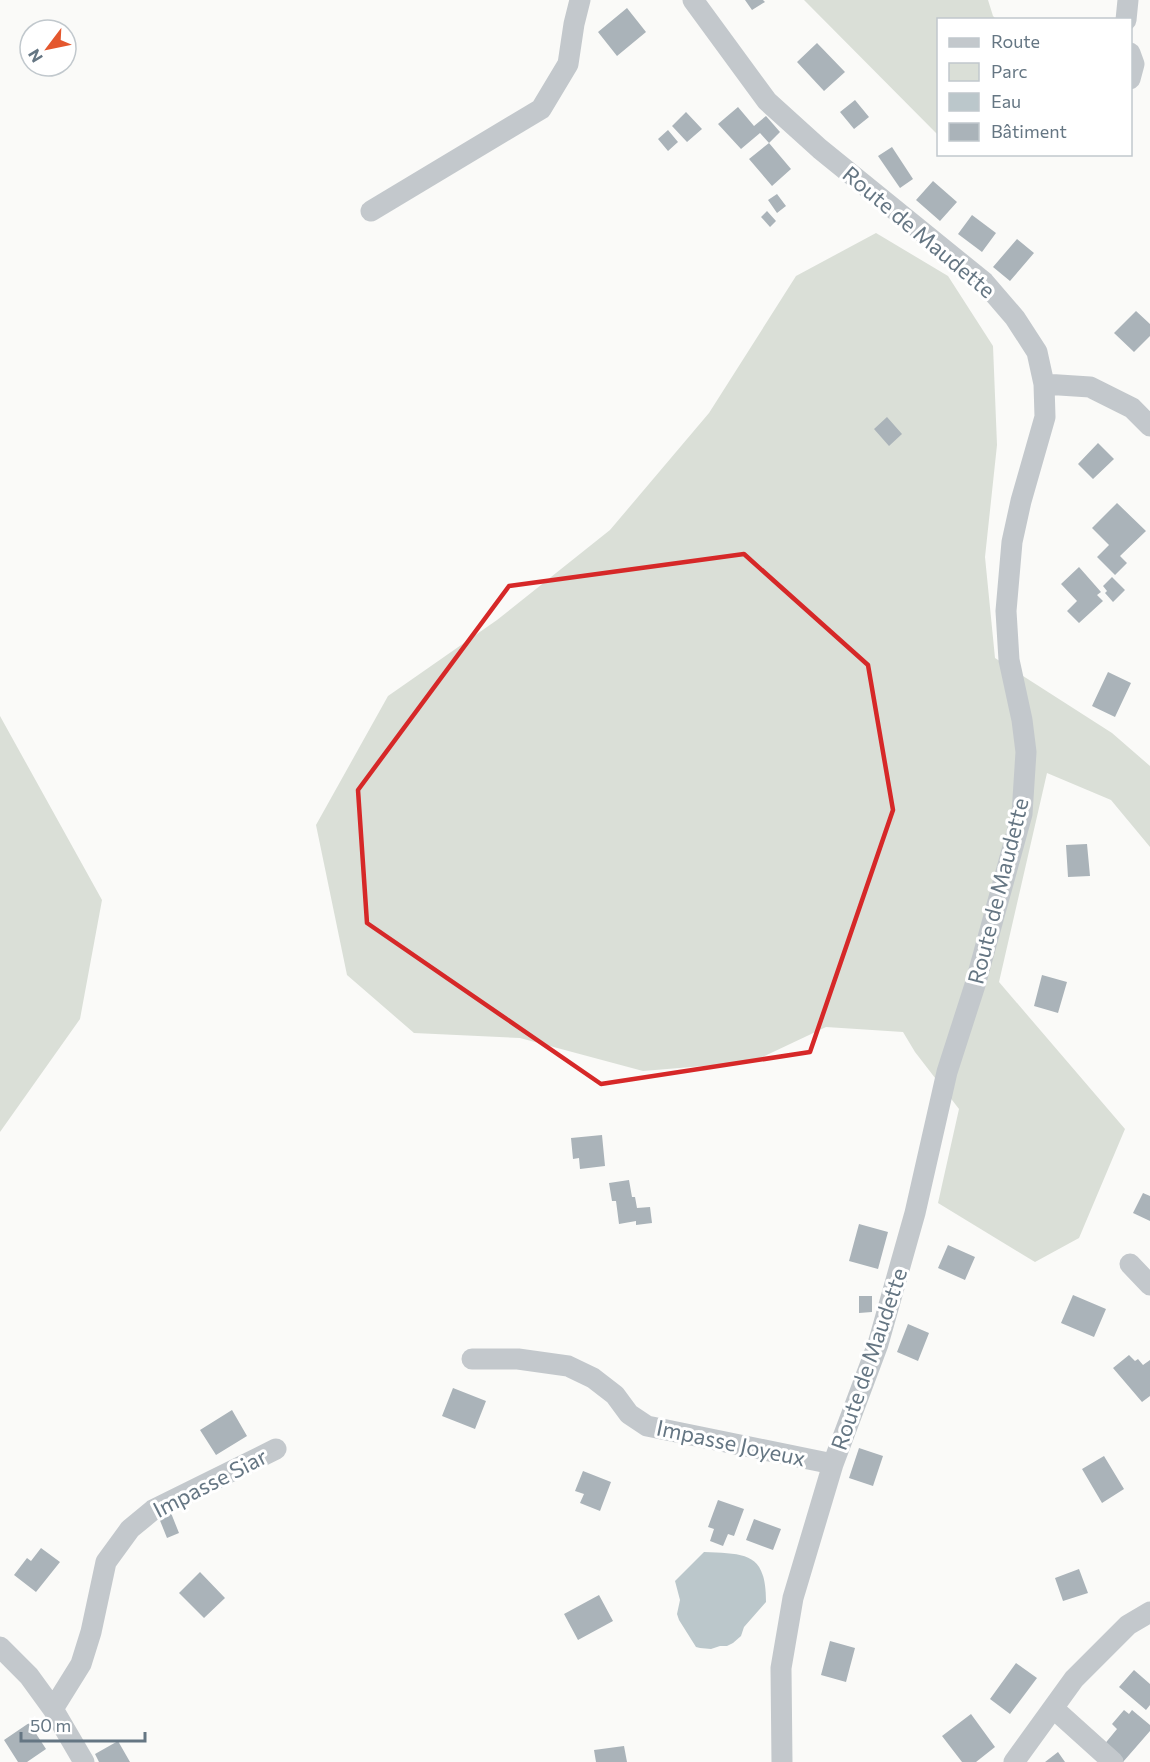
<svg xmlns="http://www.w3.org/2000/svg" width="1150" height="1762" font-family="Commissioner,sans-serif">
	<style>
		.green { fill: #dadfd7 }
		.water { fill: #bbc7cb }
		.building { fill: #aab3b9 }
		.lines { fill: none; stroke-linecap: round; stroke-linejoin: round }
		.minor { stroke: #c3c8cc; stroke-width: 21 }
		.marked { fill: none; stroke: #d62828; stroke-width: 4.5; stroke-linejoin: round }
		.labels { text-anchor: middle; stroke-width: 6; stroke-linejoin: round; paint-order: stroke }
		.street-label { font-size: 22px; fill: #657683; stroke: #fff }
	</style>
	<rect width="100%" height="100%" fill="#fafaf8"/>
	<path class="green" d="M804,0h184l5,16 3,3 -58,1v115z
		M876,233l72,43 45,70 4,99 -12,112 10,101 117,75 38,33v81l-39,-47 -64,-27 -48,209 126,147 -46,109 -44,24 -97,-59 21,-94 -44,-57 -12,-20 -77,-5 -74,35 -109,9 -123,-33 -106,-5 -67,-58 -31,-150 72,-129 109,-76 113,-90 99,-117 87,-137z
		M0,716l102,184 -22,119 -80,113z"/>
	<path class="water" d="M704,1552c42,2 62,0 62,50l-22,25 -3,9 -8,7 -6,3h-7l-9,3 -11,-1 -4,-1 -17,-27 -2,-6 3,-14 -5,-19z"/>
	<path class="building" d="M745,0h18l2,2 -13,8z
		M627,8l19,24 -29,24 -19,-24z
		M817,43l28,29 -21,19 -27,-29z
		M855,100l14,17 -15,12 -14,-17z
		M738,107l16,19 12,-10 14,16 -11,11 -9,-10 -19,16 -23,-25z
		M686,112l16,17 -15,13 -15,-16z
		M668,130l10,12 -10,9 -10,-12z
		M769,143l22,26 -19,17 -23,-27z
		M892,147l21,32 -13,9 -22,-32z
		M933,181l24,21 -17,19 -24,-21z
		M777,194l9,12 -9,7 -9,-13z
		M767,211l9,10 -6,6 -9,-10z
		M972,215l24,18 -14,19 -24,-18z
		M1017,239l17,14 -24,28 -17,-14z
		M1136,311l14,13v12l-16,16 -20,-19z
		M887,417l15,17 -13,12 -15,-17z
		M1098,443l16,16 -21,20 -15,-15z
		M1117,503l29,28 -26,25 7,7 -12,12 -18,-18 12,-12 -17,-17z
		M1079,567l22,25 -4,3 6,6 -24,22 -12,-12 10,-10 -16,-17z
		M1112,577l13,13 -12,12 -8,-9 2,-2 -4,-5z
		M1108,672l23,11 -16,34 -23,-11z
		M1087,844l3,32 -22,1 -2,-32z
		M1042,975l25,7 -9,31 -24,-7z
		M602,1135l3,31 -25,3 -1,-11 -6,1 -2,-21z
		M629,1180l3,17h3l2,11 13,-1 2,16 -16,2v-4l-17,3 -3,-23h-4l-3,-18z
		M1143,1193l7,3v25l-17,-8z
		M859,1224l29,8 -10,37 -29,-8z
		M948,1245l27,12 -10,23 -27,-12z
		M1073,1295l33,14 -12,28 -33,-14z
		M859,1296h13v16l-13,1z
		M908,1324l21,9 -11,28 -21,-9z
		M1129,1355l6,6 3,-2 5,6 7,-5v36l-8,6 -29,-34z
		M453,1388l33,13 -11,28 -33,-13z
		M232,1410l15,26 -31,19 -16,-25z
		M859,1448l24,8 -10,30 -24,-8z
		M1104,1456l20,33 -22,14 -20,-34z
		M583,1471l28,11 -11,29 -20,-8 4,-9 -9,-3z
		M718,1500l26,9 -10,27 -6,-2 -5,12 -13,-5 4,-12 -6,-2z
		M171,1513l8,20 -12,5 -8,-20z
		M754,1519l27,10 -8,21 -27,-10z
		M41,1548l19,14 -24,30 -22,-17 13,-17 4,3z
		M1079,1569l9,24 -25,8 -8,-23z
		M200,1572l25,26 -21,20 -25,-25z
		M599,1595l14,26 -35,19 -14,-26z
		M830,1641l25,7 -9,34 -25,-7z
		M1016,1663l21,15 -27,36 -20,-15z
		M1134,1670l16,14v21l-4,5 -27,-23z
		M1124,1710l5,4 3,-4 18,15v6l-27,31 -20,-16 14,-17 -5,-5z
		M971,1714l24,33 -19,15h-14l-20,-26z
		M29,1723l17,26 -19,13h-9l-14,-22z
		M118,1741l12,21h-31l-4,-8z
		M624,1746l3,16h-31l-2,-12z
		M1058,1752l7,10h-20z"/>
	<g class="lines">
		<path class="minor" d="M693,0l74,101 53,48 164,133 31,36 22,34 7,32 1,33 -24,84 -9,41 -6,69 3,49 13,60 4,32 -4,62 -47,171 -28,87 -32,141 -37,131 -45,120 -40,134 -12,70 1,94
			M1126,20l2,-20
			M1130,53l4,11 -4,15
			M371,211l170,-102 27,-45 6,-40 6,-24
			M1044,384l46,3 42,21 18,18
			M1130,1264l20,21
			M472,1359h46l50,7 25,12 22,17 14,19 18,12 186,38
			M0,1647l29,29 24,33 31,53
			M1053,1708l60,54
			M53,1709l28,-45 10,-32 15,-70 24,-33 23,-19 123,-61
			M1014,1762l60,-83 54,-54 22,-13"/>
	</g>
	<path class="marked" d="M744,554l124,111 25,145 -83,242 -209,32 -234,-161 -9,-133 151,-204z"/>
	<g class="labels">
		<g class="street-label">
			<text transform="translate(919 232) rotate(40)" y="8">Route de Maudette</text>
			<text transform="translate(998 891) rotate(-76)" y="8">Route de Maudette</text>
			<text transform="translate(869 1359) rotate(-71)" y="8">Route de Maudette</text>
			<text transform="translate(731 1443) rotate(12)" y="8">Impasse Joyeux</text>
			<text transform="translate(210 1483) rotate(-27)" y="8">Impasse Siar</text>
		</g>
	</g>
	<rect x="937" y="18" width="195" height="138" fill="#ffffff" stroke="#c1c8cd" stroke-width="1.5"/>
	<rect x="949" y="38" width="30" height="9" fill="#c3c8cc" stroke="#c1c8cd" stroke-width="1.5"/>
	<text x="991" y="48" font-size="18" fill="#657683">Route</text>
	<rect x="949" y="63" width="30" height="18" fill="#dadfd7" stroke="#c1c8cd" stroke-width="1.5"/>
	<text x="991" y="78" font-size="18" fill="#657683">Parc</text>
	<rect x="949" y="93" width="30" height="18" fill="#bbc7cb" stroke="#c1c8cd" stroke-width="1.5"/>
	<text x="991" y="108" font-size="18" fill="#657683">Eau</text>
	<rect x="949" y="123" width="30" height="18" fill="#aab3b9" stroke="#c1c8cd" stroke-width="1.5"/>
	<text x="991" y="138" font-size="18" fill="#657683">Bâtiment</text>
	<g transform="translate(48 48) rotate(238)"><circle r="28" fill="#ffffff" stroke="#c1c8cd" stroke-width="1.5"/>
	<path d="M0-4.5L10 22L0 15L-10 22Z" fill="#e4572e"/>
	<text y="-9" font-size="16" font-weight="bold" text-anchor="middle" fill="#657683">N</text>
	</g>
	<path d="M21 1732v9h124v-9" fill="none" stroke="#657683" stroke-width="3"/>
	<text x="30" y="1732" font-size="18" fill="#657683" stroke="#ffffff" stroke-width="4.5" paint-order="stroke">50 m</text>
</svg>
